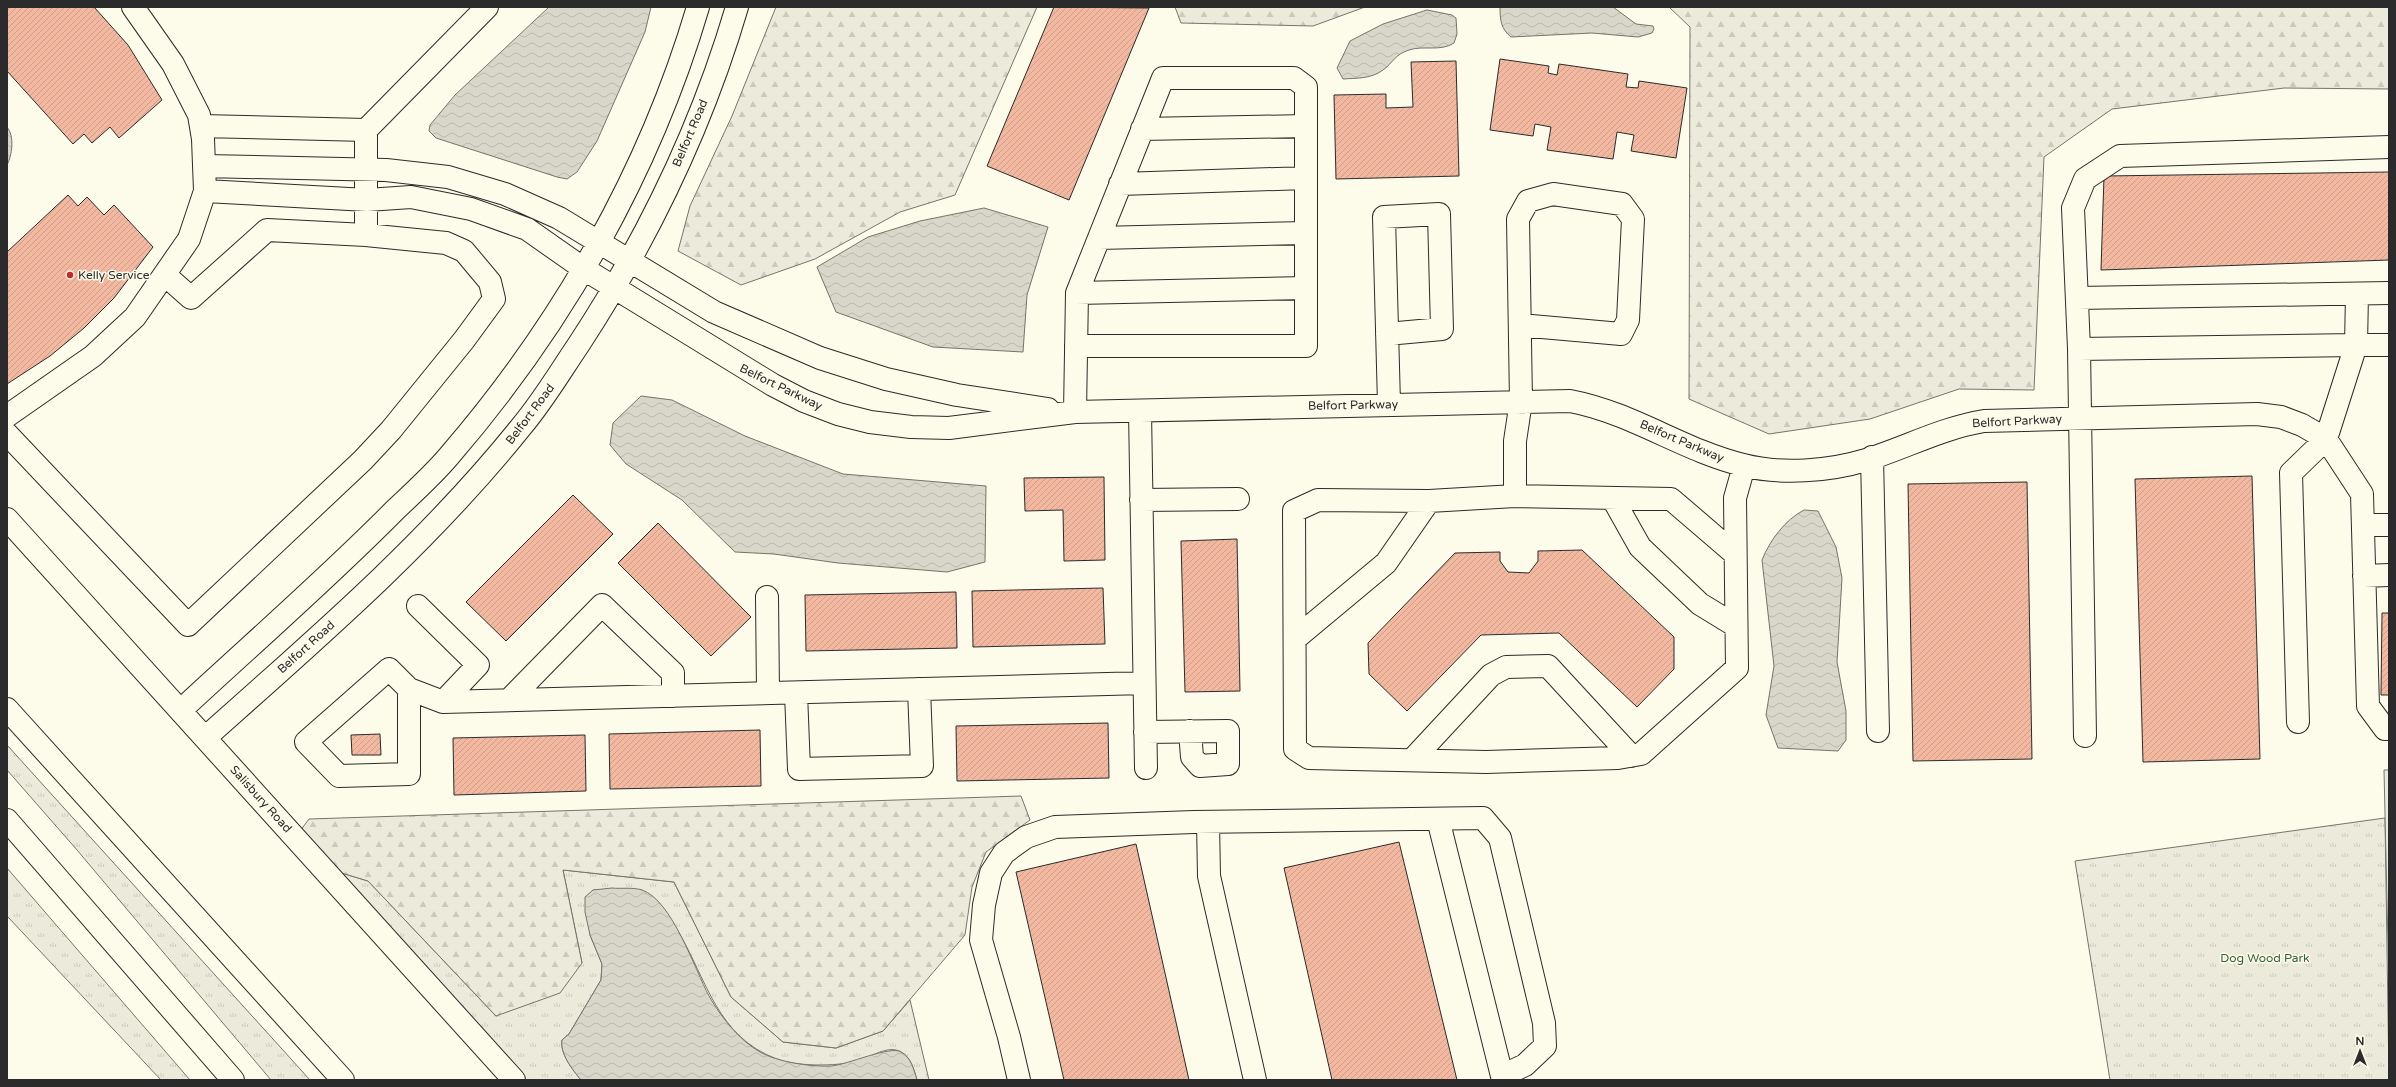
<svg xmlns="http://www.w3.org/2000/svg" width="2396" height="1087" font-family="'Varela Round',sans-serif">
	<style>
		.grass { fill: url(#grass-tufts); stroke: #74746e }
		.forest { fill: url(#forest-firs); stroke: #74746e }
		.water { fill: url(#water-waves); stroke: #74746e }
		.building { fill: url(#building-hatch); stroke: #2b2b2b }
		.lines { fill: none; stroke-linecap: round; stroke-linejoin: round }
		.minor-casing { stroke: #2b2b2b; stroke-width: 24 }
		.highway-casing { stroke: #2b2b2b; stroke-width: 24 }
		.minor { stroke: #fdfbea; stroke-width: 22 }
		.highway { stroke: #fdfbea; stroke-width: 22 }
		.poi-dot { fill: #c62828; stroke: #fdfbea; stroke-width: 1.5 }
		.labels { text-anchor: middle; stroke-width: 3; stroke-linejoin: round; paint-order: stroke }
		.street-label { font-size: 12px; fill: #2b2b2b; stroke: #fdfbea }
		.poi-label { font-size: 12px; fill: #2b2b2b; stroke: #fdfbea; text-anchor: start }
		.park-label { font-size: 12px; fill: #34623c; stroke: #fdfbea }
	</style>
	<defs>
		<pattern id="grass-tufts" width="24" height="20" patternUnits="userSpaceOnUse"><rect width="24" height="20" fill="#ecebdb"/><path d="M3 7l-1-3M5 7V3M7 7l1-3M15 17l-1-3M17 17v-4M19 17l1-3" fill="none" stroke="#cbcabc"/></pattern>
		<pattern id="forest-firs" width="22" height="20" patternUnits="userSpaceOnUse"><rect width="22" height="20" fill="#ecebdb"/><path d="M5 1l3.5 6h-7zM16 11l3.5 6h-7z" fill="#cbcabc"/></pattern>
		<pattern id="water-waves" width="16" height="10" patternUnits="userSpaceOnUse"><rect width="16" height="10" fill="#d8d7c9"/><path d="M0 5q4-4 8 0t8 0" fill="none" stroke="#bab9ad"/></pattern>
		<pattern id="building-hatch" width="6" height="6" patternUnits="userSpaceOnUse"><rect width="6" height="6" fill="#f2b8a0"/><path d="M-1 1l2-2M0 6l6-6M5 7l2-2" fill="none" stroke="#d09e8a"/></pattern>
	</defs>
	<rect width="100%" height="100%" fill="#fdfbea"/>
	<path class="grass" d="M7,745l303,335h-39l-194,-230 -70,-80z
		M2385,818l4,262h-279l-35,-219z
		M7,868l183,212h-29l-154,-164z
		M563,870l111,12 57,115 52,45 53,6 47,-17 27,-31 19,80h-12c-3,-10 -6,-23 -16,-28 -11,-7 -27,3 -37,7 -22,8 -66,8 -87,0 -60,-22 -70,-79 -99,-128 -9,-15 -24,-28 -36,-41h-49l-3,45 12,29 -1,16 -32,54 -7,6c-2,14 10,29 19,40h-56l-190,-209 33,10 128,135 86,-53z"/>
	<path class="forest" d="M776,7h261l-82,188 -55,17 -85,47 -74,26 -63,-34 12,-45 42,-90z
		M1175,7h190l-52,19 -132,-3z
		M1669,7h720v82l-105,-1 -172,21 -68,48 -10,233 -75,-1 -89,30 -101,15 -80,-35 1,-372z
		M2384,770h5v220z
		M1021,796l9,24 -44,32 -14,35 -7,48 -82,96 -47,17 -53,-6 -52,-45 -57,-115 -111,-12 19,93 -22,30 -64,23 -128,-135 -33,-10 -35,-40 9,-12z"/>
	<path class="water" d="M549,7h102l-6,25 -48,109 -20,31 -10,7 -10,-2 -121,-39 -7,-7 1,-6 25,-30z
		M1500,7h113l23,17 17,2 1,3 -2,4 -14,4 -46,-4 -81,4c-10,-8 -11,-17 -11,-30z
		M1427,10l25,5 4,3 1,16 -3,9c-14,9 -30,2 -45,7 -15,5 -15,12 -26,20 -12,9 -26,8 -40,9l-6,-11 13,-27 33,-17z
		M7,127c8,9 5,29 0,38z
		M984,208l64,19 -21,68 -4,57 -90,-5 -97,-35 -19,-45 51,-30 52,-16z
		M641,396l31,4 73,36 98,38 143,12 -1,76 -38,10 -109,-9 -64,-9 -39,-2 -53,-52 -56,-36 -16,-19 3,-22z
		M1804,510l14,1 18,36 6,31 -5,84 9,49v29l-8,11 -60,-3 -12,-33 8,-49 -12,-106c8,-20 23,-40 42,-50z
		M612,888c9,1 21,-1 30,2 30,10 53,80 67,106 12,21 30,44 51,56 17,10 51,15 71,14 16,-1 60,-21 70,-14 10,5 13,18 16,28h-336c-9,-11 -21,-26 -19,-40l7,-6 32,-54 1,-16 -12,-29 -5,-23v-15l8,-7z"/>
	<path class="building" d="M7,7h87l34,38 34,55 -43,38 -9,-11 -18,16 -8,-9 -11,10 -66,-73z
		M1054,7l95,1 -80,192 -82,-34z
		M1500,59l49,7 -1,7 9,2 2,-11 69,10 -2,13 12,1 1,-7 48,7 -11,70 -45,-7 3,-16 -17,-3 -4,27 -66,-9 4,-23 -16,-3 -2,12 -43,-6z
		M1456,61l3,115 -123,3 -2,-84 52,-1v14l27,-1 -2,-45z
		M2389,172v88l-288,10 3,-94z
		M68,195l10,11 9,-9 17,18 10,-10 39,42 -39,51 -30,30 -34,28 -43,28v-132z
		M2252,476l8,283 -117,3 -8,-283z
		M1104,477l1,83 -41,1 -1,-51 -38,1 -1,-33z
		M2027,482l5,277 -119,2 -5,-277z
		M573,495l40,39 -107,107 -40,-39z
		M658,523l93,94 -40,39 -93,-93z
		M1237,539l3,152 -55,1 -4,-151z
		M1582,550l92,87v32l-37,38 -78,-74 -78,2 -74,76 -38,-37 -1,-31 87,-90 45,-1v9l8,11 21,1 9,-12v-10z
		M1103,588l2,56 -132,3 -1,-56z
		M956,592l1,56 -151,3 -1,-56z
		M2382,613h7v82h-8z
		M1108,723l1,55 -152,3 -1,-55z
		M760,730l1,56 -151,3 -1,-55z
		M380,734l1,21h-29l-1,-20z
		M585,735l1,56 -132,4 -1,-57z
		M1399,842l58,238h-125l-48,-212z
		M1136,844l53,236h-125l-48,-208z"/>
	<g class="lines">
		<defs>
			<path id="minor" d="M201,126l165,4 121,-123
				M1142,129l164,-3
				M366,130v105
				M205,166l181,4 62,7 57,17 54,24 155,94 106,46 66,21 71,16 91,14
				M1120,184l186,-6
				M205,191l162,9 44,-3 60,12 56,20 57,40 189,116 31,16 34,13 32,8 41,5 38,1 126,-16 495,-11c63,12 112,49 173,64 38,10 87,6 123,-5 41,-13 76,-32 118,-39l273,-7 24,3 21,8 24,14 36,55 6,212 17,23h4
				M1099,238l207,-5
				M1077,293l229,-5
				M2357,294l-1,51h33
				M2077,298l312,-5
				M1520,325l101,9 7,-14 5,-101 -11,-15 -69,-10 -25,7 -10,18 3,182 -6,40v55l-86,5 -111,-1 -24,11 1,238 14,9 177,4 132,-4 23,-4 96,-86 -2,-170 9,-32
				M1387,334l55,-5 -3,-115 -55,3 5,187
				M2079,349l-6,-141 12,-29 35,-23 269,-9
				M1140,411l6,357
				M1075,412l2,-119 86,-215h131l12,9v259h-230
				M7,416l86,-60 42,-39 54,-78 16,-48 -2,-52 -4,-24 -26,-51 -40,-57
				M7,434l181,191 175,-165 28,-30 73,-90 30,-41 -4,-17 -26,-31 -18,-8 -80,-8 -99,-5 -76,68 -26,-23
				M1872,457l6,274
				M1515,496l156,3 64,55
				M1613,499l27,48 60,57 36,22
				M1141,500l97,-1
				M7,519l507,561
				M2363,525h26
				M2364,576l25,-1
				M767,597l1,96
				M418,606l60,59 -35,37
				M1296,638l90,-75 43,-62
				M409,689v85l-70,2 -33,-34 83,-73 20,20 34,13 701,-19
				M796,693l3,76 123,-3 -3,-77
				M509,700l93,-95 71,68v23
				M181,710c72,-67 146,-131 215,-201 18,-17 37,-34 53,-53 113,-131 200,-283 249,-449
				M1145,732l83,-1v33l-28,2 -8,-9 -2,-26
				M2085,736l-6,-387 277,-4 -30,94 -35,34 7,249
				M206,737c109,-97 223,-195 315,-310 22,-26 39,-55 58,-83 68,-104 123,-218 158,-337
				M1412,760l79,-85 15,-8 42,-1 83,90
				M1438,819l65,261
				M1208,822l1,54 46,204
				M1019,1080l-10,-43 -28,-97 3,-35 7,-32 13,-20 22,-16 29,-10 139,-5 289,-4 17,20 44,185 1,23 -20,19 -23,11"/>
			<path id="highway" d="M7,709l336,371
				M7,820l226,260"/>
		</defs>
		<use href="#minor" class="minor-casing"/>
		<use href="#highway" class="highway-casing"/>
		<use href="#minor" class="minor"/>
		<use href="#highway" class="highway"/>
	</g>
	<circle class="poi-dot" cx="70" cy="275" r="4"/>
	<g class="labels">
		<g class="street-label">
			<text transform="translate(690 133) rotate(-67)" y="4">Belfort Road</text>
			<text transform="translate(781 387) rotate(26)" y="4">Belfort Parkway</text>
			<text transform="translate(1353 405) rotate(-1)" y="4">Belfort Parkway</text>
			<text transform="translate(530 414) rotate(-53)" y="4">Belfort Road</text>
			<text transform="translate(2017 421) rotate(-3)" y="4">Belfort Parkway</text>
			<text transform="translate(1682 441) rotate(23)" y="4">Belfort Parkway</text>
			<text transform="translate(306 647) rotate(-42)" y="4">Belfort Road</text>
			<text transform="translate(261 799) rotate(48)" y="4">Salisbury Road</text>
		</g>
		<g class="poi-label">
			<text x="78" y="279">Kelly Service</text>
		</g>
		<g class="park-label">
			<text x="2265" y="962">Dog Wood Park</text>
		</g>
	</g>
	<rect width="2396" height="1087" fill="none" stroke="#2b2b2b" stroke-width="16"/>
	<g transform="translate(2360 1051)" stroke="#fdfbea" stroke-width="3" paint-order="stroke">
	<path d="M0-3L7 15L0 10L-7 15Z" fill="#2b2b2b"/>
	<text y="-6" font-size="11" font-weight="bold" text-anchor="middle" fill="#2b2b2b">N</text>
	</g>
</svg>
